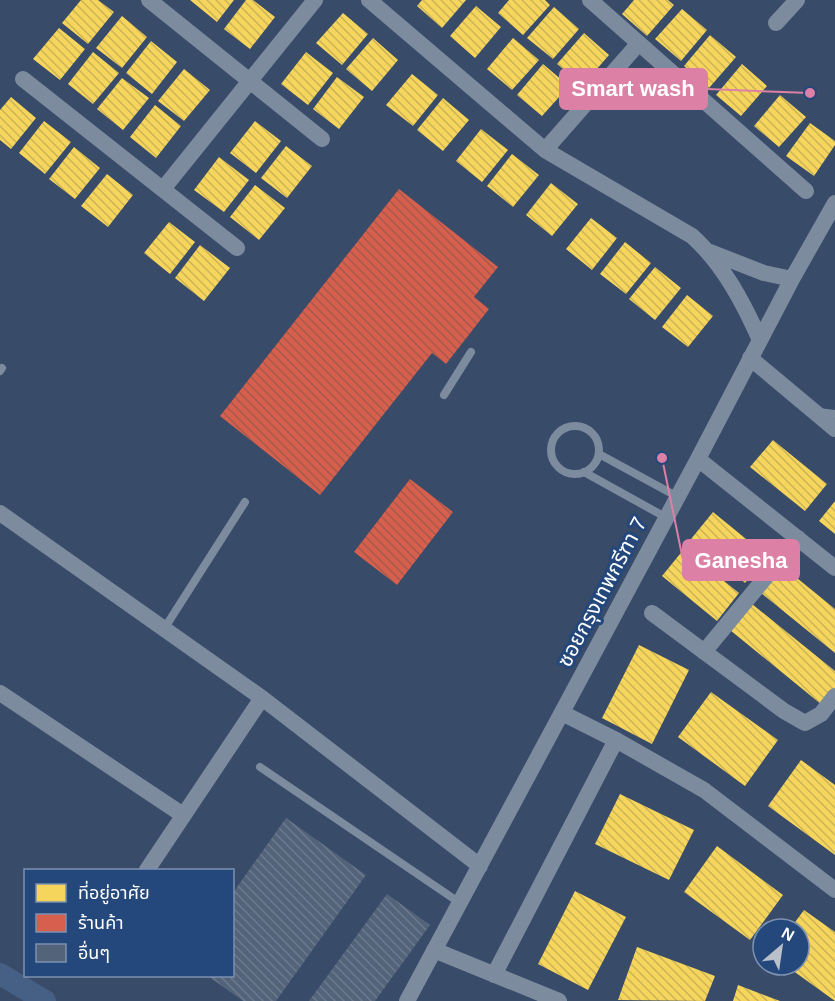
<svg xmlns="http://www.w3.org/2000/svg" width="835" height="1001" font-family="Helvetica,'Noto Sans Thai',sans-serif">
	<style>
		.homes { fill: url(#homes-back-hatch) }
		.shops { fill: url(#shops-back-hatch) }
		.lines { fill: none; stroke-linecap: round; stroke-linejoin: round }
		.canal { stroke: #465f85; stroke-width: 22 }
		.building { fill: url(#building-back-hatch) }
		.lane { stroke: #7d8b9f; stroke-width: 8 }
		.street { stroke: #7d8b9f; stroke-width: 16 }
		.labels { text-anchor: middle; stroke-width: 6; stroke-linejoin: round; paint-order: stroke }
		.street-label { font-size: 21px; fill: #fff; stroke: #24477c }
		.leader { fill: none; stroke: #dd80a5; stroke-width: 2 }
		.callout-dot { fill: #dd80a5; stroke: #24477c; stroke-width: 2 }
		.callout { fill: #dd80a5; stroke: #dd80a5; stroke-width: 2 }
		.callout-label { font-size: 22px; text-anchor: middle; font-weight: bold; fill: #fff }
	</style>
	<defs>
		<pattern id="homes-back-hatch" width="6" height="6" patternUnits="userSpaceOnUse" patternTransform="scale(1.5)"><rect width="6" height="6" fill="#f6d55c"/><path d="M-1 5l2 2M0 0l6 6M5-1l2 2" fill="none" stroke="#ccb358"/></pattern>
		<pattern id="shops-back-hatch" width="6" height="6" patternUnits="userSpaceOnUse" patternTransform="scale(1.5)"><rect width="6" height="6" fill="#d6604d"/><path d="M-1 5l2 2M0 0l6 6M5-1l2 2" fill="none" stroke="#a6594d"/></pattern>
		<pattern id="building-back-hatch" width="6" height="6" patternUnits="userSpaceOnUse" patternTransform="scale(1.5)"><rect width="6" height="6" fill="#53637a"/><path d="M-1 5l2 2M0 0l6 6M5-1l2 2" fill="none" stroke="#6d7a8e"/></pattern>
	</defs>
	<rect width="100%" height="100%" fill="#384b68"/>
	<path class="homes" d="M81,0h17l16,12 -26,32 -26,-21z
		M190,0h44l-17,22z
		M246,0h7l22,17 -25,32 -26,-20z
		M422,0h44l-24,28 -25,-22z
		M509,0h36l5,5 -27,30 -25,-22z
		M634,0h34l6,5 -27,31 -25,-22z
		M476,6l25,21 -26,31 -25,-22z
		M554,7l25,22 -26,30 -26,-21z
		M682,9l25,21 -26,31 -26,-22z
		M343,13l25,21 -26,31 -26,-22z
		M122,16l25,21 -25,31 -26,-20z
		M59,28l26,21 -25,31 -27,-21z
		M584,33l25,22 -26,30 -26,-21z
		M710,35l26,22 -27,31 -25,-22z
		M373,38l25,22 -26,31 -26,-22z
		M513,38l26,22 -27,30 -25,-21z
		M151,41l26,21 -25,32 -26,-21z
		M93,52l26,21 -26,31 -25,-20z
		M306,52l27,21 -25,32 -27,-21z
		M543,64l26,22 -27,30 -25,-21z
		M742,64l25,22 -26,30 -25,-21z
		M184,69l26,21 -26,31 -26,-20z
		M412,74l26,21 -25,31 -27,-21z
		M337,77l27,20 -25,32 -26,-20z
		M122,78l27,20 -26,32 -26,-21z
		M780,95l26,22 -27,30 -25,-21z
		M11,97l25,21 -25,31 -11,-9v-30z
		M443,98l26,22 -26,31 -26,-21z
		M155,105l26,21 -25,32 -26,-21z
		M44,121l27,21 -26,32 -26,-21z
		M255,121l26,20 -25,32 -26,-20z
		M810,123l25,18v4l-21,31 -28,-20z
		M481,129l27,21 -26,32 -26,-21z
		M286,146l26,20 -25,32 -26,-20z
		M74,147l26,21 -25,31 -26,-20z
		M512,154l27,21 -26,32 -26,-21z
		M219,157l30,23 -25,32 -30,-22z
		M107,174l26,21 -25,32 -27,-21z
		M551,183l27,21 -26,32 -26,-21z
		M255,185l30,23 -26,32 -29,-23z
		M591,218l26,20 -25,32 -26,-21z
		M169,222l26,20 -25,32 -26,-21z
		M625,242l26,21 -25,31 -26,-20z
		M200,245l30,23 -26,33 -29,-23z
		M655,267l26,21 -26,32 -26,-21z
		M687,295l26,21 -25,31 -26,-20z
		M773,440l54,44 -22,27 -55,-44z
		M835,501v33l-16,-13z
		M713,512l54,44 -22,27 -54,-44z
		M684,549l55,44 -22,28 -55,-45z
		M781,565l54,44v44l-75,-61z
		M752,604l83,67v18l-13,16 -92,-75z
		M639,645l50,25 -37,74 -50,-26z
		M711,692l67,48 -33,46 -67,-49z
		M801,760l34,25v70l-67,-49z
		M620,794l74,36 -25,50 -74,-36z
		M717,846l66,49 -33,45 -66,-48z
		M575,891l51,26 -38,73 -50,-26z
		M804,910l31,22v69l-50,-36h14v-36h-9z
		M637,947l78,29 -10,25 -87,-1z
		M738,985l42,16h-47z"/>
	<path class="shops" d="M399,189l99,78 -24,30 15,12 -43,55 -14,-11 -112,142 -100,-79z
		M410,479l43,33 -56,73 -43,-33z"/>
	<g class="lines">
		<path class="canal" d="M0,974l45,27"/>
	</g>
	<path class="building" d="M286,818l80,57 -90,126h-33l-35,-25h24v-82z
		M387,894l43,31 -55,76h-66z"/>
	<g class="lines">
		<path class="lane" d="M0,371l2,-3
			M444,395l27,-43
			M818,412l17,2
			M551 450a24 24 0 1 1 48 0a24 24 0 1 1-48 0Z
			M599,454l79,43
			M584,472l83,46
			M164,629l81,-127
			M260,767l200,136"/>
		<path class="street" d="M149,0l173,139
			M369,0l176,150 147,86c31,28 51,66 68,104
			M590,0l216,191
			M776,23l21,-23
			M23,79l214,169
			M545,150l94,-107
			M163,189l152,-189
			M710,252l54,21 28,6
			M750,358l85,71
			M698,459l137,109
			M0,513l262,185 218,168
			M652,613l132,98 21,12 16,-9 14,-18
			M704,652l94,-114
			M0,693l183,122
			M562,713l54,27 88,50 131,100
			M147,870l115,-172
			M434,950l125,51
			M494,975l122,-235
			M407,1001l291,-542 94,-180 43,-76"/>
	</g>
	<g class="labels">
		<g class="street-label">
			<text transform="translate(602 592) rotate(-62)" y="7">ซอยกรุงเทพกรีฑา 7</text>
		</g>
	</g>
	<path class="leader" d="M810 93L707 89M662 458L683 560"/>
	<g class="callout-dot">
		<circle cx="810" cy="93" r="6"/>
		<circle cx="662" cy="458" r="6"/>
	</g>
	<g class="callout">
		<rect x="560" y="69" width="147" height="40" rx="6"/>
		<rect x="683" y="540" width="116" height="40" rx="6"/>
	</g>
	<g class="callout-label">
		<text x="633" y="96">Smart wash</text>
		<text x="741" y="568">Ganesha</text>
	</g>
	<rect x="24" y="869" width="210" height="108" fill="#24477c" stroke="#7c91b0" stroke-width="1.5"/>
	<rect x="36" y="884" width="30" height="18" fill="#f6d55c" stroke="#7c91b0" stroke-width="1.5"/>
	<text x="78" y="899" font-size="18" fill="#ffffff">ที่อยู่อาศัย</text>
	<rect x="36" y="914" width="30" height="18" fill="#d6604d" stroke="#7c91b0" stroke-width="1.5"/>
	<text x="78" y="929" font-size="18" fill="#ffffff">ร้านค้า</text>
	<rect x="36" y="944" width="30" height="18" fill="#53637a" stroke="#7c91b0" stroke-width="1.5"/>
	<text x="78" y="959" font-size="18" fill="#ffffff">อื่นๆ</text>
	<g transform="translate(781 947) rotate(29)"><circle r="28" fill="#24477c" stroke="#7c91b0" stroke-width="1.5"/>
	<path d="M0-4.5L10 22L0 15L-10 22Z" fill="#b9c0ca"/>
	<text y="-9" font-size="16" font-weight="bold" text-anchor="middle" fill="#ffffff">N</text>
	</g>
</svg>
